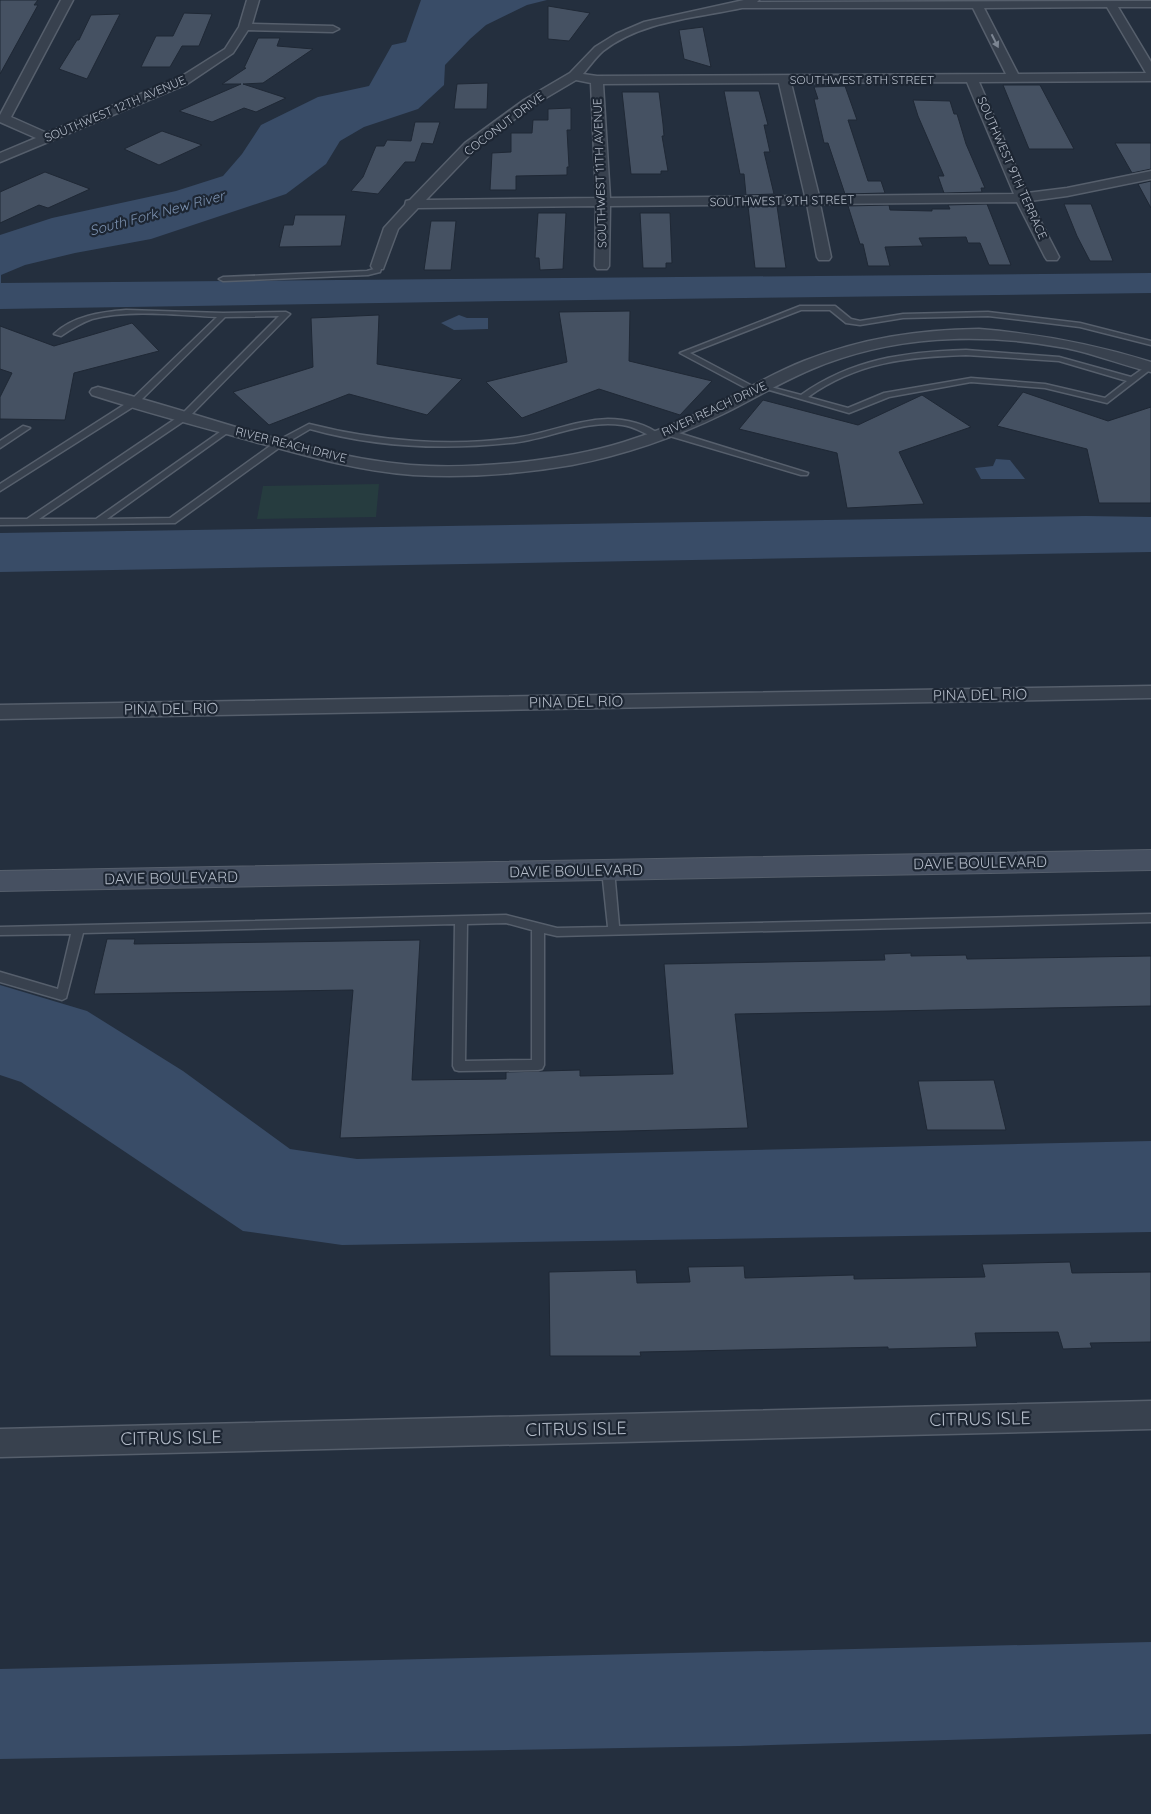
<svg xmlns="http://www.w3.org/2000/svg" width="1151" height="1814" font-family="Quicksand,sans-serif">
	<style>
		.green { fill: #263c3f }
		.water { fill: #394c67 }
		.building { fill: #455162; stroke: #1f2835 }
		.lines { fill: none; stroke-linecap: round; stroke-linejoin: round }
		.service-casing { stroke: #565f6c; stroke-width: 3 }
		.minor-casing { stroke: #565f6c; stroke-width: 3 }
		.secondary-casing { stroke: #565f6c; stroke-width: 2 }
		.service { fill: #38414e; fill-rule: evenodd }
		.minor { fill: #38414e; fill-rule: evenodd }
		.secondary { fill: #465061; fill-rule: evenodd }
		.oneway { fill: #7c8592 }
		.labels { text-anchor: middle; stroke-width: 4.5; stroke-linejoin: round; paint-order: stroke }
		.far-street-label { font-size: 12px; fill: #b4bcc9; stroke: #1d2633 }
		.far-water-label { font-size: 14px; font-style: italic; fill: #7c92b1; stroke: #1d2633 }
		.street-label { font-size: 15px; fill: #b4bcc9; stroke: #1d2633 }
		.near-street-label { font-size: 18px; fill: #b4bcc9; stroke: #1d2633 }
	</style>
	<rect width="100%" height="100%" fill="#242f3e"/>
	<path class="green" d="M379,484l-3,33 -119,2 6,-33z"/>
	<path class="water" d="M421,0h126l-20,5 -41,20 -16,14 -25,26 -1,20 -26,24 -54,18 -24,14 -14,23 -40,30 -135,45 -76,14 -50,12 -24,10v8l1150,-10v20l-645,8 -506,8v-74l52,-17 124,-27 47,-15 19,-22 19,-29 57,-28 51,-11 23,-41 14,-3z
		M459,315l8,3h21v11l-34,1 -13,-7z
		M996,459l14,1 15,19h-44l-6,-11 18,-2z
		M1086,516l65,1v35l-1151,20v-39z
		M0,985l87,26 96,60 107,78 67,10 794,-18v91l-809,13 -99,-14 -222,-149 -21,-7z
		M1151,1642v92l-411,12 -740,13v-90z"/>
	<path class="building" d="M0,0h38l-4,5h4l-38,69z
		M548,6l42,7 -21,28 -21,-2z
		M184,13l28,1 -13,32h-17l-12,21h-29l15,-31h17z
		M120,14l-33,65 -28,-10 18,-29h2l12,-25z
		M703,27l8,40 -27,-8 -5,-29z
		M258,38h22l-3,8 36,3 -50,34 -20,1 43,14 -30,14 -12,-4 -32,14 -33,-11 62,-27h-19l24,-16h-2z
		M488,83l-1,26h-33l3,-25z
		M1003,85h37l34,64h-45z
		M845,86l12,34h-9l20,61h13l4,12 -40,1 -17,-51h-4l-10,-44h4l-4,-12z
		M724,91h35l9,34h-4l6,27h-6l10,42 -28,1 -2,-21h-4z
		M622,92h37l4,32 1,12h-2l6,35h-7v3h-30z
		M913,100l37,1 4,13h3l9,30 19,44h-4l1,4 -38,1 -6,-17h6l-26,-60z
		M571,108v22h-4l2,37h-2v8l-51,1v14h-26l2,-37 19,-1v-19h21l1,-13h15v-11z
		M415,122h25l-7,22 -11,-1 -7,19h-10l-27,32 -27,-3 12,-14 13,-31h8l3,-6 24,1z
		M162,131l40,14 -43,20 -35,-16z
		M1115,143h36v26l-19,4z
		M45,172l45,17 -42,19 -9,-3 -39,18v-31z
		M1151,181v27l-13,-24z
		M987,204l24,61h-22l-9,-22h-12l-2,-6 -47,1 4,8 -38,1 5,19h-22l-5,-22h-3l-12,-38 41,-1 1,5 42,1v-2h18l-2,-4z
		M1064,204h27l22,57h-23l-13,-25z
		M748,206h29l9,62h-31z
		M538,213h28l-3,56 -23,1 -1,-12h-4z
		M640,213h30l2,50h-6v5h-23z
		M295,215h51l-5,31 -62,1 5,-22h9z
		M431,221h25l-5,49h-27z
		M630,311l-1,50 83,20 -32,34 -81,-26 -77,29 -36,-36 81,-20 -8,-50z
		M379,315l-2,49 85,15 -35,36 -78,-21 -80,31 -36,-33 80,-25 -2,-49z
		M132,323l27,28 -85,22 -9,47 -65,-1v-22l12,-24 -12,-4v-43l54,20z
		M1023,392l85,29 43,-14v96h-52l-12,-54 -90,-23z
		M922,395l49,32 -72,25 25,52 -77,4 -10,-55 -98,-24 24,-29 95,25z
		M107,939h28l-1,5 286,-4 -8,140 94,-1v-7l74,-2v6l93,-2 -9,-110 221,-4 -1,-6 27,-1v3l55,-1 1,4 184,-3v50l-416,8 13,114 -408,10 13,-148 -259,4z
		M994,1080l12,50h-79l-9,-49z
		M1070,1262l2,11 79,-1v70l-61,1 2,5 -29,1 -5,-17 -83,1 2,14 -89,2v-2l-248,5 1,4h-91l-1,-84 87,-2 1,13 53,-1 -2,-15 56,-1 1,12 109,-3v4l131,-2 -3,-13z"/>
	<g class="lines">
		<defs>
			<path id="service" d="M375,264l7,2 -2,6 -12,3 -145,6 -4,-2 4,-2 144,-6 7,-2z
				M800,306h35l16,13 9,2 43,-7 85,-2 92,11 71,18v4l-71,-18 -92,-11 -85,2 -43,7 -14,-2 -16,-13h-29l-111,43 68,36 1,2 -4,2 -75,-40z
				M126,310l97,3 63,-1 4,2 -103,105 -148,100h57l131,-92 4,2 -1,2 -123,88 63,-1 107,-77 32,-17c67,17 144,24 212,13 29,-5 57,-17 87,-18 17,0 40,5 53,17l-4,2c-12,-3 -22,-12 -35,-13 -38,-6 -75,15 -112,18 -66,7 -136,4 -200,-14l-27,16 -108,78 -175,2v-6h27l154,-104 98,-99 -54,1 -89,88 -136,86v-7l130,-83 87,-84c-37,-2 -91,-8 -125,2 -11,4 -21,10 -31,17l-7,-2c19,-18 47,-22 72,-24z
				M966,350l93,7 72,20 20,-14v6l-44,34 -62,-15 -74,-6 -82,15 -40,16 -90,-26 4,-2 38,10c51,-36 103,-43 165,-45zM966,355l93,6 68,20 -22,17 -60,-14 -74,-6 -87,15 -36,15 -40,-11c49,-35 99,-40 158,-42z
				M23,426l7,2 -30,20v-7z
				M663,430h6l139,43 -1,2h-6l-138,-41z
				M608,866l6,4 5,56 532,-12v8l-594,14 -13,-3v132l-2,4 -4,1 -79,1 -4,-1 -2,-4 2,-142 -372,9 -17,65 -4,2 -62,-18v-10l58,17 13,-55 -71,1v-8l506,-12 51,13 51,-1 -6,-57zM506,923l26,7v130l-67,1 2,-137z"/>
			<path id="minor" d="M61,0h12l-62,117 36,16 132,-55 46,-29 14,-22 8,-27h12l-7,24 81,2 6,3 -6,3 -85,-2 -15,23 -46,31 -187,78v-9l36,-15 -36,-16v-7z
				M744,0h15l-2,2 394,-1v6h-33l33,55v19l-172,1 48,111 40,-5 84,-17v8l-84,17 -37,5 29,56 -2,3h-10l-2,-3 -28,-55 -197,2 11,53 -2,3h-10l-2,-3 -10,-53 -197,2 -1,60 -2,3h-10l-2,-3 1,-60 -178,2 -20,21 -15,40h-10l-2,-3 13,-38 21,-23 1,-4 4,-1 55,-57 59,-43 46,-27 25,-26 21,-13 28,-12zM1107,7l39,66 -128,1 -34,-66zM742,8h231l33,66 -409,2 -14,-2c6,-7 13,-17 20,-23 38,-30 93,-33 139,-43zM576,80l15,3 5,115 -170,2 49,-51 57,-43zM967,82l47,112 -195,2 -28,-113zM779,83l26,113 -195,2 -7,-114z
				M979,329c59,5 115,15 172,33v10c-29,-7 -56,-18 -85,-24 -85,-16 -174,-13 -254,21 -31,13 -59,30 -89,45 -47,23 -99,41 -151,51 -51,9 -107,13 -159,10 -58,-4 -117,-22 -172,-37 -50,-14 -100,-27 -149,-43l-2,-3 2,-3 6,-2c103,26 205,68 312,78 64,5 153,-4 214,-23 31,-10 61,-22 90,-36 30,-15 59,-33 90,-45 59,-23 113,-31 175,-32z
				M1151,686v12l-1151,21v-14z
				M1151,1401v28l-1151,28v-28z"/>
			<path id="secondary" d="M1151,850v20l-1151,21v-20z"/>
		</defs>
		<use href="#service" class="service-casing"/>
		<use href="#minor" class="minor-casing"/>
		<use href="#secondary" class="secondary-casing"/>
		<use href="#service" class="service"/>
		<use href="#minor" class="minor"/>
		<use href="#secondary" class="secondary"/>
	</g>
	<defs><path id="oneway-solid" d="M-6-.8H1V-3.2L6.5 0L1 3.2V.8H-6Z" transform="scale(1.25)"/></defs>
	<use class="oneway" href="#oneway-solid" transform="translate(995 41) rotate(63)"/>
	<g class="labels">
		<g class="far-street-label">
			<text x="862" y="84">SOUTHWEST 8TH STREET</text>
			<text transform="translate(115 109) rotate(-23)" y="4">SOUTHWEST 12TH AVENUE</text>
			<text transform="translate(504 124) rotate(-37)" y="4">COCONUT DRIVE</text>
			<text transform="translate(1012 168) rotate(66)" y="4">SOUTHWEST 9TH TERRACE</text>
			<text transform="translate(600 173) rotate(-92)" y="4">SOUTHWEST 11TH AVENUE</text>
			<text transform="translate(782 201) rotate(-1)" y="4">SOUTHWEST 9TH STREET</text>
			<text transform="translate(714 409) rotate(-25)" y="4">RIVER REACH DRIVE</text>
			<text transform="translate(291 445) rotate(14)" y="4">RIVER REACH DRIVE</text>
		</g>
		<g class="far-water-label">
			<text transform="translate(157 213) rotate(-15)" y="5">South Fork New River</text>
		</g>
		<g class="street-label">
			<text transform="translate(980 695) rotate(-1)" y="5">PINA DEL RIO</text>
			<text transform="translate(576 702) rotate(-1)" y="5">PINA DEL RIO</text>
			<text transform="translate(171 709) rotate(-1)" y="5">PINA DEL RIO</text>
			<text transform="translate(980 863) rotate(-1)" y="5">DAVIE BOULEVARD</text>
			<text transform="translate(576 871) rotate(-1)" y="5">DAVIE BOULEVARD</text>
			<text transform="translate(171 878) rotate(-1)" y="5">DAVIE BOULEVARD</text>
		</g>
		<g class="near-street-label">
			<text transform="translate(980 1419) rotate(-1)" y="6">CITRUS ISLE</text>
			<text transform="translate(576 1429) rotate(-1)" y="6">CITRUS ISLE</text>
			<text transform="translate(171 1438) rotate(-1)" y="6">CITRUS ISLE</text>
		</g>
	</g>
</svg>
